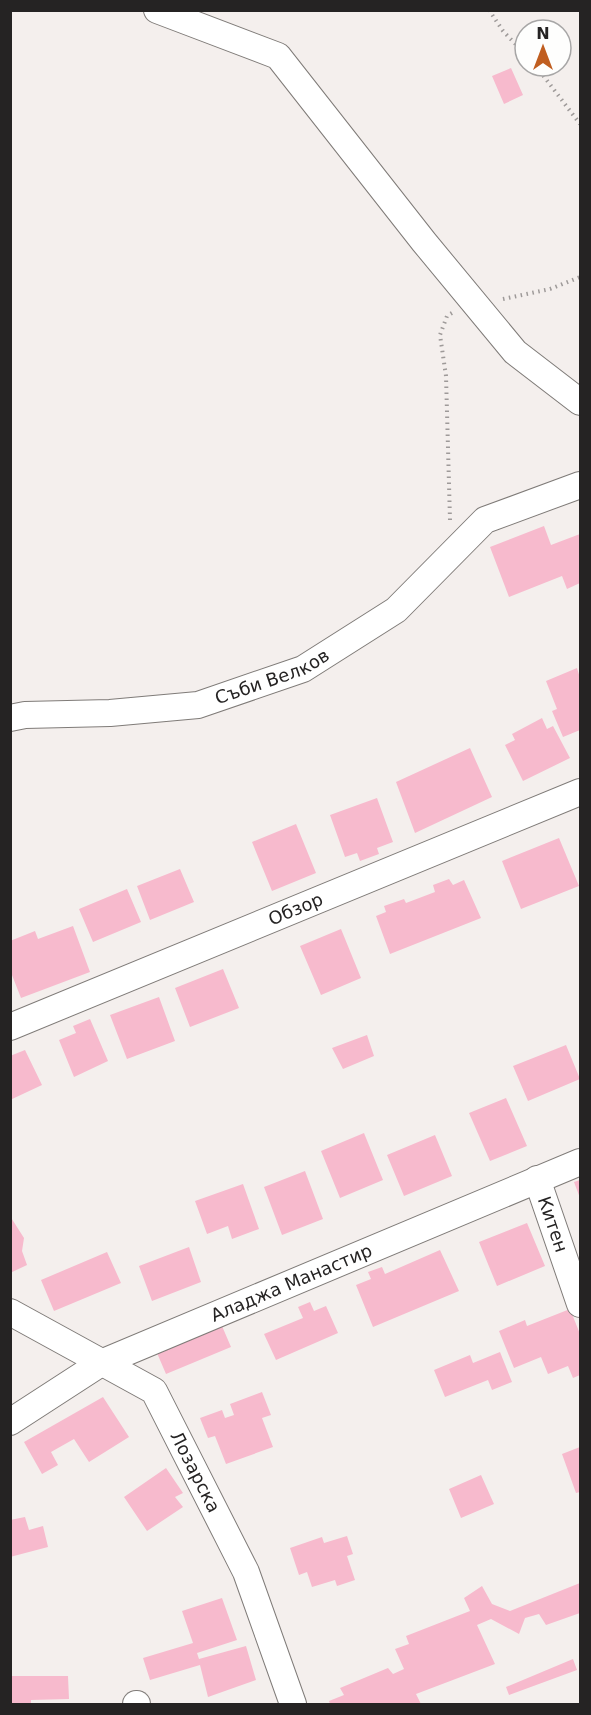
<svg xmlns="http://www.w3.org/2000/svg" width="591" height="1715" font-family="'DejaVu Sans',sans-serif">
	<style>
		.building { fill: #f7bacd }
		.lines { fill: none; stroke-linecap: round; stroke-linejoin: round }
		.minor-casing { stroke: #7f7b78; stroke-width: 28 }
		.path { stroke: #9e9a99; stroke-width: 4; stroke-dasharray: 1.5 4.5; stroke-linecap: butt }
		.minor { stroke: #fff; stroke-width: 26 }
		.labels { text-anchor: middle; stroke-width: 4.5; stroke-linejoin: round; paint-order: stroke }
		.street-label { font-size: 18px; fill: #252323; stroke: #fefefd }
	</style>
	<rect width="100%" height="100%" fill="#f4efed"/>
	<path class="building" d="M511,68l12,27 -19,9 -12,-28z
		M544,526l7,19 29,-11v49l-13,6 -5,-13 -53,21 -19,-50z
		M577,668l3,10v52l-17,7 -11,-26 5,-2 -11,-28z
		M542,718l5,11 6,-3 17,32 -47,23 -18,-36 10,-5 -3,-6z
		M470,748l22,49 -77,36 -19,-51z
		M377,798l16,44 -16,6 2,6 -19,7 -3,-8 -12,4 -15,-42z
		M296,824l20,49 -44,18 -20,-49z
		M559,838l20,48 -58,23 -19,-48z
		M180,869l14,33 -44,18 -13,-34z
		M449,879l4,6 11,-5 17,38 -91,36 -14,-38 10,-4 -2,-6 20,-7 2,4 29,-11 -2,-7z
		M127,889l14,33 -48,20 -14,-33z
		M73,926l17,46 -69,26 -11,-28v-29l25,-10 3,8z
		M341,929l20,49 -40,17 -21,-49z
		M223,969l16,39 -49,19 -15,-39z
		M159,997l16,44 -48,18 -17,-44z
		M90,1019l18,42 -34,16 -15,-37 17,-7 -3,-7z
		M367,1035l7,21 -31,13 -11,-21z
		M566,1045l14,34 -52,22 -15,-35z
		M25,1050l17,35 -32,15v-44z
		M506,1098l21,48 -37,15 -21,-48z
		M364,1133l19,47 -43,18 -19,-47z
		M435,1135l17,41 -48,20 -17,-41z
		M305,1171l18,48 -41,16 -18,-48z
		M580,1180v18l-6,-16z
		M243,1184l16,45 -27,10 -4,-13 -21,8 -12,-33z
		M10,1216l14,22 -2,13 5,14 -17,8z
		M527,1223l18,43 -48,20 -18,-44z
		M189,1247l12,35 -49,19 -13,-35z
		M440,1250l19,41 -86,36 -17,-42 15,-6 -3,-7 14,-5 3,7z
		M107,1252l14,31 -67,28 -13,-31z
		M310,1302l4,9 12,-5 12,27 -62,27 -12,-26 39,-16 -5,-11z
		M570,1309l10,25v41l-7,3 -5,-12 -20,8 -7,-17 -27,11 -15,-37 26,-11 2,6z
		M222,1326l9,21 -65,27 -9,-21z
		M500,1352l12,30 -20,8 -4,-10 -43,17 -11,-27 36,-15 3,8z
		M262,1392l9,23 -9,3 11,29 -47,17 -11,-28 -7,2 -8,-20 22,-8 3,8 9,-3 -4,-11z
		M103,1397l26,40 -40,25 -15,-23 -23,13 7,13 -16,9 -18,-32z
		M580,1447v45l-4,1 -14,-39z
		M166,1468l17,25 -8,4 8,10 -36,24 -23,-34z
		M481,1475l13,29 -33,14 -12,-29z
		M25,1517l4,13 14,-4 5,21 -38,10v-37z
		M347,1536l6,18 -6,2 8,24 -18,6 -2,-6 -23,7 -5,-15 -8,3 -9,-27 32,-11 2,6z
		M580,1583v30l-34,12 -7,-11 -14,4 -6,16 -28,-15 -14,6 18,39 -79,30 5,10h-91l-1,-3 15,-6 -4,-7 48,-20 5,6 11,-5 -9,-20 14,-5 -3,-8 64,-25 -6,-13 18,-12 10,18 18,7z
		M222,1598l15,42 -40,13 2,6 47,-13 10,34 -48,17 -8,-32 -50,15 -7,-22 50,-15 -11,-32z
		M573,1659l4,11 -68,25 -3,-8z
		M10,1676h58l1,23 -38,1v4h-21z"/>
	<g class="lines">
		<defs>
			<g id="minor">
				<path d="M157,10l121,46 146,186 91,110 65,50"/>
				<path id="s1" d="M10,718l15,-3 85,-2 88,-8 105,-36 93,-59 89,-90 95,-35"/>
				<path id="s2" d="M10,1027l570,-235"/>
				<path id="s3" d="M537,1179l43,125"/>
				<path id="s4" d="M10,1312l144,79 92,181 47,132"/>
				<path id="s5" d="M10,1422l91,-59 479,-201"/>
				<path d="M136,1704h1"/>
			</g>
		</defs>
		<use href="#minor" class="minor-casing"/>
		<path class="path" d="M489,10l14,21 22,23
			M536,66l44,58
			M503,299l47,-10 30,-12
			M450,520l-4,-144 -6,-41 7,-19 5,-3"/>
		<use href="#minor" class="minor"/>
	</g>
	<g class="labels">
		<g class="street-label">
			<text dy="6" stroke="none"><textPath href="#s1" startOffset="268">Съби Велков</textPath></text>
			<text dy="6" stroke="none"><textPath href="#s2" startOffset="309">Обзор</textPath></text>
			<text dy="6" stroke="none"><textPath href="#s3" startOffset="48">Китен</textPath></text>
			<text dy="6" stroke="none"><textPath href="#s5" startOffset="315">Аладжа Манастир</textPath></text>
			<text dy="6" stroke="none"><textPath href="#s4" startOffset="255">Лозарска</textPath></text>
		</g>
	</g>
	<rect width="591" height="1715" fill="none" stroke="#252323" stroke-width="24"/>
	<g transform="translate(543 48)"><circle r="28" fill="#fefefd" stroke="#a7a6a6" stroke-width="1.5"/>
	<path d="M0-4.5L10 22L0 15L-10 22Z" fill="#c05e20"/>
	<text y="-9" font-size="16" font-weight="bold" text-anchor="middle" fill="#252323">N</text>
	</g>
</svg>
